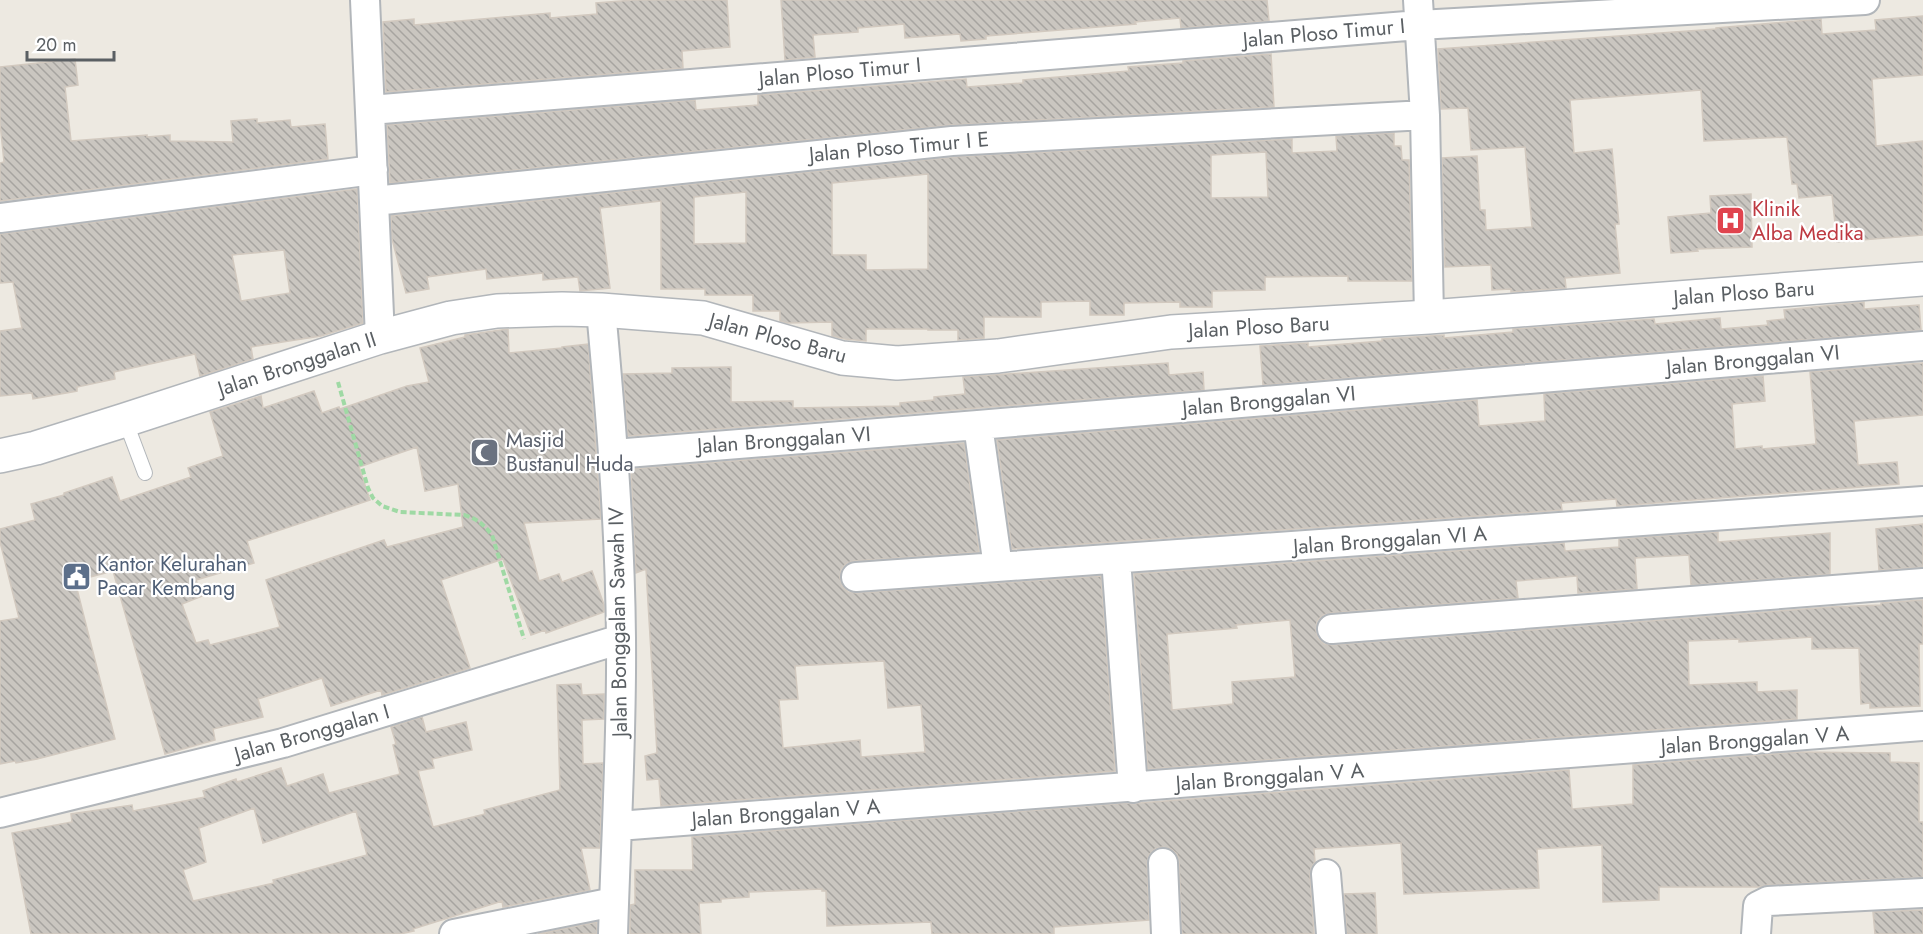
<svg xmlns="http://www.w3.org/2000/svg" width="1923" height="934" font-family="Jost,sans-serif">
	<style>
		.building { fill: url(#building-back-hatch); stroke: #d2c9bf; stroke-width: 1.5; fill-rule: evenodd }
		.lines { fill: none; stroke-linecap: round; stroke-linejoin: round }
		.service-casing { stroke: #b2b6ba; stroke-width: 16 }
		.minor-casing { stroke: #b2b6ba; stroke-width: 32 }
		.tertiary-casing { stroke: #b2b6ba; stroke-width: 36 }
		.path { stroke: #9fd9a4; stroke-width: 4; stroke-dasharray: 6 3; stroke-linecap: butt }
		.service { stroke: #fff; stroke-width: 14 }
		.minor { stroke: #fff; stroke-width: 28 }
		.tertiary { stroke: #fff; stroke-width: 33 }
		.labels { text-anchor: middle; stroke-width: 4.5; stroke-linejoin: round; paint-order: stroke }
		.street-label { font-size: 21px; fill: #5a5f63; stroke: #fff }
		.health-label { font-size: 21px; fill: #be3a42; stroke: #fff; text-anchor: start }
		.worship-label { font-size: 21px; fill: #5b616d; stroke: #fff; text-anchor: start }
		.service-label { font-size: 21px; fill: #4e5e75; stroke: #fff; text-anchor: start }
	</style>
	<defs>
		<pattern id="building-back-hatch" width="6" height="6" patternUnits="userSpaceOnUse" patternTransform="scale(1.5)"><rect width="6" height="6" fill="#cac6c0"/><path d="M-1 5l2 2M0 0l6 6M5-1l2 2" fill="none" stroke="#a7a4a0"/></pattern>
	</defs>
	<rect width="100%" height="100%" fill="#ede9e1"/>
	<path class="building" d="M634,0h93l3,47 -48,4 1,17 -297,24 -3,-70 31,-3v6l136,-12v5l47,-4 -1,-11z
		M781,0h486l2,21 -88,7 -1,-10 -45,4 1,2 -150,12v3l-25,2 -1,-7 -55,4 -1,-14 -46,4v4l-45,3 2,22 -30,3z
		M1923,16v59l-51,4 4,67 47,-5v94l-86,7 -5,-47 -33,3 -2,-14h-5l-5,-47 -83,4 -3,-51 -36,3 -95,7 4,53 38,-4 7,75h-4l5,49 -55,5 1,10 -55,4v-3l-19,1 -1,-25 -46,2 -3,-109 35,-2 3,54h5l1,20 46,-3 -7,-80 -54,3 -3,-42 -27,1 -3,-60 278,-20v-1l105,-9 1,15 54,-4 -1,-10z
		M1271,54l3,53 -324,18 -560,58 -3,-58 308,-25 1,10 62,-5v-10l208,-16 1,8 56,-4v-3l106,-9 -1,-4 55,-4v-2z
		M75,59l3,26 -13,2 6,54 76,-6v2l23,-2v6l63,1 -2,-21 26,-2v4l33,-3 1,7 34,-3 3,35 -328,42v-38l4,-1 -4,-39v-56z
		M1394,133v13h7l1,14h7l3,121h-64v-5l-83,1v13l-53,1v16h-32v-5l-56,1v12h-34v-14l-49,1v15h-57v21l-26,2v-10h-30v-1h-62v12l-21,-2 -13,-3v-14l-45,1 -7,-2v-10h-27v-16h-48v-6h-44v-88l-61,7 10,80 -30,3 -2,-14 -35,3v-7l-56,6 -1,-10 -59,8 2,12 -23,4 -14,-54 -1,-23 562,-59 339,-18v14l45,-2 -1,-15zM1266,152l2,45 -57,1v-43zM928,174v95l-62,1v-15h-34v-72zM746,192v51l-52,1v-47z
		M357,189l6,134 -42,13 -70,11 2,12 -53,17 -5,-22 -81,18 1,7 -38,8v4l-44,8 -1,-6 -32,3v-65l22,-3 -9,-46 -13,1v-49zM284,250l6,43 -49,8 -9,-46z
		M1751,194l1,53 -55,2 1,2 -27,2 -3,-36 43,-4 -1,-17z
		M1864,302v7l55,-4 2,25 -658,55 -3,-39 48,-3v4l74,-6v-2l62,-4v3l69,-6v-3l141,-10 1,5 65,-6 1,11 47,-4 -1,-4 18,-2 -1,-9z
		M508,329l1,24 53,-5v-1l26,-3 13,175 -77,4 15,58 20,-7 3,8 30,-11 12,34v7l-58,21 -1,-3 -14,5 -28,-76 -62,21 29,88 -88,27 -1,-5 -50,16 -9,-28 -64,21 5,18 -50,12 2,11 -50,14 -52,-183 -38,10 40,158 -78,20 -21,4 -1,-2 -15,3v-143l19,-3 -19,-76v-13l35,-9 -4,-16 33,-9v-2l48,-16 8,24 71,-24 -3,-9 35,-12 -13,-44 51,-16 2,12 51,-17 8,22 17,-6 1,2 67,-23 22,-4 -9,-34 45,-11v-2zM417,447l8,44 33,-7 5,43 -76,20 -3,-7 -118,40 14,47 -70,18 -2,-5 -12,3 -14,-39 20,-8 -6,-16 58,-17 -7,-22 123,-41 -11,-33z
		M1168,363l1,12 34,-3 1,18 -576,46 -5,-62 49,-1v-5l59,-1v35l62,-1v7l107,-2v-3l34,-3v-3l31,-3 -2,-17z
		M1923,363v52l-69,6 4,44 39,-3 2,22 -282,22 -1,-7 -55,4 1,7 -550,39 -15,-109 480,-40 2,26 66,-5 -1,-27 219,-18 2,25 -33,3 3,45 27,-3v3l54,-5 -6,-72z
		M964,443l15,109 -125,9 -7,2 -6,6 -1,9 2,8 6,6 9,1 244,-17 14,195 -454,35 -2,-27 -12,1 -2,-24 12,-3 -11,-184 -10,4 -5,-104zM884,661l4,47 33,-3 4,47 -64,5 -1,-17 -77,8 -4,-48 19,-1 -3,-33z
		M1923,524v43l-44,3 -3,-41z
		M1718,532v10l112,-9v41l-139,11 -2,-30 -54,3 2,31 -59,4 -1,-17 -61,5 2,17 -187,15 -8,2 -6,6 -1,10 2,7 6,6 9,1 498,-38 50,-2v-2l42,-3v44h-4l1,62 -50,2v-5l-9,1 -2,-56 -47,1v-12l-73,5v-3l-51,2 1,44 68,-3v10l40,-2v29l-649,50 -14,-195 430,-31 1,8 54,-4v-8zM1290,620l5,57 -63,5 1,22 -61,6 -5,-76 70,-6 -1,-3z
		M581,684l1,11 22,-1v25l-22,1 1,44 20,-1 -3,85h-19l9,42 -87,17 -1,-6 -89,28 1,2 -14,3h-369l-19,-101 60,-11 -1,-8 61,-9 1,6 72,-14 -2,-6 33,-12 1,3 44,-14 6,18 36,-12 6,19 71,-19 -7,-29 3,-1 -5,-17 31,-10 4,15 40,-10 6,28 -40,9 2,9 -16,3 15,56 52,-13 -1,-4 76,-20 -3,-105zM254,808l9,35 93,-32 11,44 -94,25 1,3 -81,18 -10,-31 23,-8 -7,-34z
		M1798,752l92,1v9l29,1v59h4v55l-156,8 -8,2h-100v13l-56,2 -1,-57 -65,4 2,39 -135,6 -3,-51 -87,6 1,13 -4,6 -1,7 4,59h-132l-3,-72 -2,-8 -6,-5 -9,-2 -7,2 -6,6 -2,8 2,57 -95,7v7h-122l-1,-12 -104,4 -1,-35h-4v-2l-73,3v5l-28,2v3l-22,1 2,31h-71v-29l5,-1v-34h58l-1,-33 436,-34 6,1 6,-1 429,-33 3,39 61,-5v-39z
		M1375,893l2,41h-30l-3,-40z
		M1923,910v24h-48l-2,-22z
		M597,922v12h-59z"/>
	<g class="lines">
		<defs>
			<path id="service" d="M125,420l20,53"/>
			<path id="minor" d="M365,0l15,337
				M1418,0l7,115 4,202
				M370,110l1049,-85 446,-25
				M374,201l578,-60 473,-26
				M0,218l373,-48
				M601,310c10,109 19,218 20,328 1,98 -5,197 -8,296
				M978,425l20,142
				M614,454l364,-29 945,-79
				M1116,559l17,229
				M856,577l1067,-76
				M1332,629l591,-46
				M0,813l283,-70 338,-104
				M618,826l1305,-100
				M1163,863l3,71
				M1326,874l5,60
				M454,934l160,-32
				M1756,934l2,-28 10,-5 155,-8"/>
			<path id="tertiary" d="M0,456l36,-8 89,-28 255,-83 71,-19 46,-7 65,-2 39,1 102,8 139,40 55,5 101,-7 173,-24 258,-15 494,-38"/>
		</defs>
		<use href="#service" class="service-casing"/>
		<use href="#minor" class="minor-casing"/>
		<use href="#tertiary" class="tertiary-casing"/>
		<path class="path" d="M338,382l30,106 5,10 9,8 18,6 64,3c14,4 19,9 28,20l32,104"/>
		<use href="#service" class="service"/>
		<use href="#minor" class="minor"/>
		<use href="#tertiary" class="tertiary"/>
	</g>
	<defs>
		<symbol id="hospital-square" viewBox="-11 -11 22 22"><rect x="-9" y="-9" width="18" height="18" rx="4" fill="#e0444e" stroke="#fff"/><path d="M-5-5h3v3.5h4V-5h3V5h-3V1.5h-4V5h-3Z" fill="#fff"/></symbol>
		<symbol id="mosque-square" viewBox="-11 -11 22 22"><rect x="-9" y="-9" width="18" height="18" rx="4" fill="#6b7280" stroke="#fff"/><path d="M3.5-4.9A6 6 0 1 0 3.5 4.9A5 5 0 1 1 3.5-4.9Z" fill="#fff"/></symbol>
		<symbol id="civic-square" viewBox="-11 -11 22 22"><rect x="-9" y="-9" width="18" height="18" rx="4" fill="#5c6f8a" stroke="#fff"/><path d="M-.6-6.5H3V-4.5H.6V-3L4-1V1h2V6H-6V1h2V-1L-.6-3ZM-1.2 2.5V6h2.4V2.5Z" fill="#fff"/></symbol>
	</defs>
	<g fill-rule="evenodd">
		<use href="#hospital-square" x="1714" y="204" width="33" height="33"/>
		<use href="#mosque-square" x="468" y="436" width="33" height="33"/>
		<use href="#civic-square" x="60" y="560" width="33" height="33"/>
	</g>
	<g class="labels">
		<g class="street-label">
			<text transform="translate(1324 33) rotate(-5)" y="7">Jalan Ploso Timur I</text>
			<text transform="translate(840 72) rotate(-5)" y="7">Jalan Ploso Timur I</text>
			<text transform="translate(899 147) rotate(-5)" y="7">Jalan Ploso Timur I E</text>
			<text transform="translate(1744 293) rotate(-4)" y="7">Jalan Ploso Baru</text>
			<text transform="translate(1259 327) rotate(-3)" y="7">Jalan Ploso Baru</text>
			<text transform="translate(778 338) rotate(15)" y="7">Jalan Ploso Baru</text>
			<text transform="translate(1753 360) rotate(-5)" y="7">Jalan Bronggalan VI</text>
			<text transform="translate(297 364) rotate(-18)" y="7">Jalan Bronggalan II</text>
			<text transform="translate(1269 401) rotate(-5)" y="7">Jalan Bronggalan VI</text>
			<text transform="translate(784 440) rotate(-4)" y="7">Jalan Bronggalan VI</text>
			<text transform="translate(1390 540) rotate(-4)" y="7">Jalan Bronggalan VI A</text>
			<text transform="translate(618 622) rotate(-91)" y="7">Jalan Bonggalan Sawah IV</text>
			<text transform="translate(312 733) rotate(-16)" y="7">Jalan Bronggalan I</text>
			<text transform="translate(1755 740) rotate(-4)" y="7">Jalan Bronggalan V A</text>
			<text transform="translate(1270 777) rotate(-4)" y="7">Jalan Bronggalan V A</text>
			<text transform="translate(786 813) rotate(-4)" y="7">Jalan Bronggalan V A</text>
		</g>
		<g class="health-label">
			<text x="1752" y="216">Klinik<tspan x="1752" dy="24">Alba Medika</tspan></text>
		</g>
		<g class="worship-label">
			<text x="506" y="447">Masjid<tspan x="506" dy="24">Bustanul Huda</tspan></text>
		</g>
		<g class="service-label">
			<text x="97" y="571">Kantor Kelurahan<tspan x="97" dy="24">Pacar Kembang</tspan></text>
		</g>
	</g>
	<path d="M27 51v9h87v-9" fill="none" stroke="#5a5f63" stroke-width="3"/>
	<text x="36" y="51" font-size="18" fill="#5a5f63" stroke="#ffffff" stroke-width="4.5" paint-order="stroke">20 m</text>
</svg>
